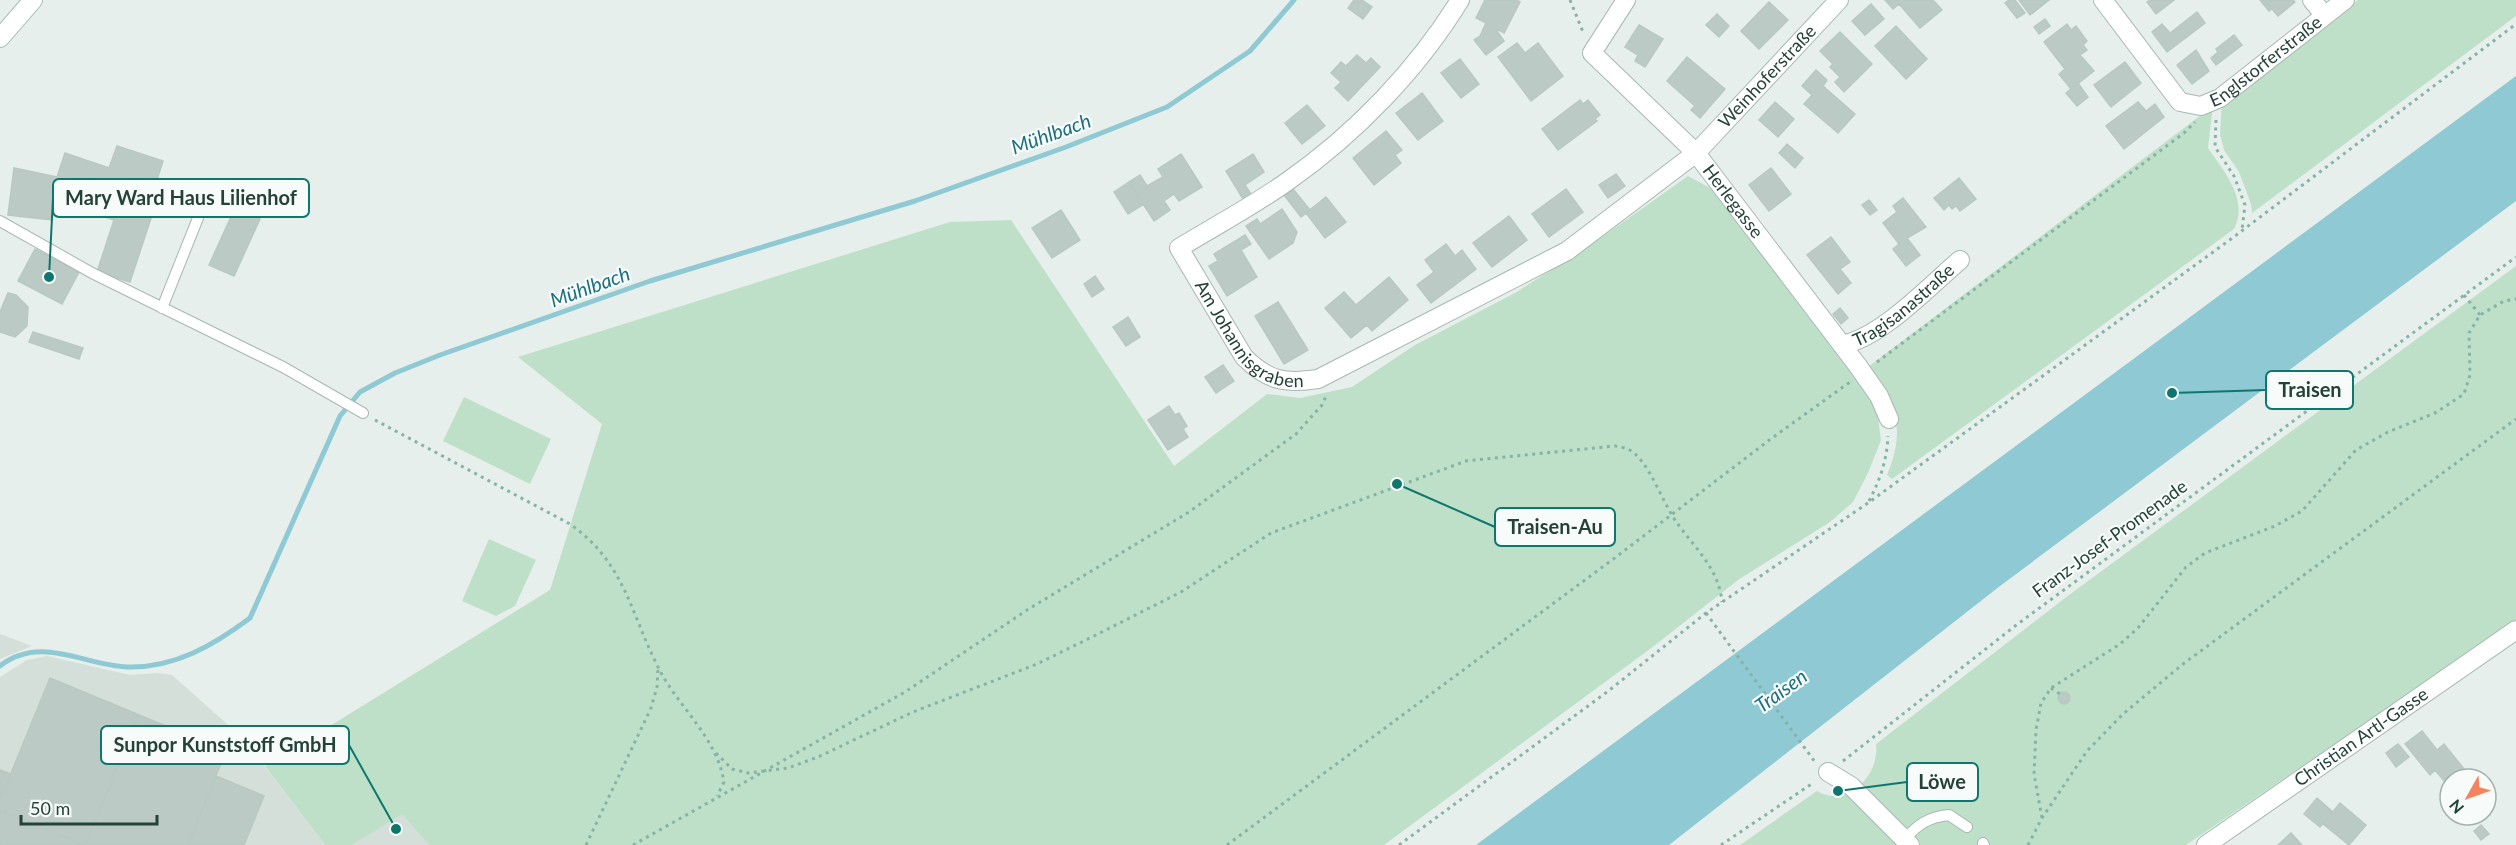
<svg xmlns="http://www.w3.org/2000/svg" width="2516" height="845" font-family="Lato,sans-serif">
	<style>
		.built { fill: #d4dfda }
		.green { fill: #bfe0c8 }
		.water { fill: #8ec9d4 }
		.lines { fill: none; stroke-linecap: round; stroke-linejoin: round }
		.stream { stroke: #8ec9d4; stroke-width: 5 }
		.building { fill: #bbcac4; stroke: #b8c9c2; stroke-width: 1.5 }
		.lane-casing { stroke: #a8b8b2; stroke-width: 12 }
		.street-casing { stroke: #a8b8b2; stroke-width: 20 }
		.secondary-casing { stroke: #a4bbb3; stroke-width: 20 }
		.path { stroke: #86b3a5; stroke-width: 3; stroke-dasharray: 3 4.5; stroke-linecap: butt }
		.lane { stroke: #fff; stroke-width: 10 }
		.street { stroke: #fff; stroke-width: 18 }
		.secondary { stroke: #fff; stroke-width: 18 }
		.labels { text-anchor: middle; stroke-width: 4.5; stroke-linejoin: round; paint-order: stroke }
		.street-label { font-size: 18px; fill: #24423a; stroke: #f7fbf9 }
		.water-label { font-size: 20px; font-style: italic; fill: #1c6f80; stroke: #f7fbf9 }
		.leader { fill: none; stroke: #0f766e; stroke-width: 2 }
		.callout-dot { fill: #0f766e; stroke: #f7fbf9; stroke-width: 2 }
		.callout { fill: #f7fbf9; stroke: #0f766e; stroke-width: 2 }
		.callout-label { font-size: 20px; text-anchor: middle; font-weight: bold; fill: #24423a }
	</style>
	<rect width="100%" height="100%" fill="#e6efeb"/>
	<path class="built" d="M0,634l32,12 -32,13z
		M47,656l83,19 27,-2 15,2 72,64 81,106h-325v-168l27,-17z
		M402,813l27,32h-77z"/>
	<path class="green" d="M2358,0h158v16l-264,197 -1,-9 -12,-32 -15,-22 -4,-16 2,-34z
		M2213,106l-5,42c16,23 41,52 26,81l-342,250 -5,-4c19,-46 10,-70 -19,-108z
		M1688,176l24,13 146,185 19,36 4,30 -13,33 -15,29 -23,20 -92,58 -84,66 -270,199h-955l-27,-31 -50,31h-27l-60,-79 285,-176 52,-166 -84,-67 432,-135 61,-2 163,246 93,-72 33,4 52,-11 63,-42 100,-52 84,-54z
		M2516,266v355l-330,224h-446l77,-54c30,18 63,-16 59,-47l189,-146z
		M464,397l87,42 -21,45 -87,-43z
		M489,539l47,21 -21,46 -19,10 -34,-15z"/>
	<path class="water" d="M2516,76v125l-516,385 -331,259h-193z"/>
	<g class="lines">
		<path class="stream" d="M0,666c41,-32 85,0 128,1 47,1 86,-22 122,-49l90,-202 20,-24 35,-19 45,-18 210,-74 265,-80 151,-54 101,-40 83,-56 44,-51"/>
	</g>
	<path class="building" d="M1354,0h8l10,7 -9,12 -15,-11z
		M1485,0h32l3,2 -16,31 -9,-5 9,13 -18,14 -12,-15 6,-4 6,-13 -10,-5z
		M1885,0h48l9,10 -22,18 -21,-24 -6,5z
		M2009,0h6l10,13 -8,5 -12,-15z
		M2019,0h30l-19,15z
		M2150,0h24l-18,14 -9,-12z
		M2260,0h33l2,2 -17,14 -6,-7 -3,2z
		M1769,2l19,18 -29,29 -18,-18z
		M1871,4l13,15 -19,16 -13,-14z
		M2197,12l8,11 -38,29 -15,-20 10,-8 8,9z
		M1717,14l12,12 -10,11 -13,-12z
		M2045,19l5,7 -11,8 -5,-7z
		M2067,24l4,6 5,-4 11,15 -4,4 4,5 -7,5 14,16 -23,18 -12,-15 6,-5 -21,-27z
		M1639,25l24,14 -18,28 -10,-6 3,-6 -13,-8z
		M1896,26l31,33 -21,20 -31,-33z
		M1840,32l32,32 -28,28 -9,-10 5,-5 -10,-10 3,-3 -13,-13z
		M2234,35l8,10 -26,20 -5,-7 7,-6 -2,-3z
		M1517,43l8,10 13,-10 25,33 -32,25 -33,-44z
		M2196,50l13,21 -17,13 -15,-19z
		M1357,55l9,8 5,-5 9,9 -32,34 -13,-13 6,-6 -10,-9 10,-11 5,4z
		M1687,57l38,32 -25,29 -9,-8 4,-4 -28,-25z
		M1460,59l19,25 -18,14 -20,-25z
		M2125,62l16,21 -30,24 -17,-22z
		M1816,70l11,10 -4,6 32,28 -17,19 -34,-29 8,-9 -10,-9z
		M2078,83l10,14 -11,9 -11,-13z
		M1422,93l21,28 -25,19 -22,-27z
		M1580,100l3,4 5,-4 12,15 -5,4 2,2 -39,29 -16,-21z
		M1775,102l19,17 -16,18 -19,-17z
		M2138,102l8,9 9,-7 9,13 -40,32 -18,-23z
		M1307,105l18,21 -23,18 -17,-21z
		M1386,131l16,19 -7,5 6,8 -27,22 -21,-27z
		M1787,144l16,14 -8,10 -16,-15z
		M117,146l46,15 -7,22 6,2 -32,97 -33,-10 17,-52 -59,-19 -3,19 -44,-5 6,-47 43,9 8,-24 44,15z
		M1181,154l21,33 -23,14 -5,-7 -10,7 6,9 -16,11 -25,-39 11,-7 7,11 16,-9 -5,-8z
		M1253,154l11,18 -19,13 6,9 -8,5 -17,-28z
		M1771,168l20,26 -22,17 -20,-26z
		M1616,174l9,12 -17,12 -9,-13z
		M1959,178l17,21 -16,12 -4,-5 -4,3 -3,-4 -5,5 -10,-12z
		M1129,182l15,22 -16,10 -14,-22z
		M1293,189l17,21 -9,7 -17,-22z
		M1566,189l17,23 -34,25 -17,-23z
		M1326,197l20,25 -21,16 -19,-25z
		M1903,198l23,29 -19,11 13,17 -14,11 -13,-17 6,-5 -16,-21 14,-11 -4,-6z
		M1869,200l8,10 -7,5 -8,-10z
		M235,208l25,11 -26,57 -25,-11z
		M1282,209l15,23 -4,11 -24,16 -23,-33 11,-7 3,5z
		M1061,210l19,30 -28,18 -20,-30z
		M1509,216l18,24 -35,27 -19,-24z
		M1245,235l6,9 -10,6 16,27 -30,19 -18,-30 9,-5 -4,-7z
		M1831,237l19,25 -10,7 11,14 -13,11 -31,-39z
		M1446,244l9,12 7,-6 14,19 -45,34 -14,-18 17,-13 -9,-12z
		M35,249l44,23 -17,32 -44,-23z
		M1095,276l9,13 -12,8 -8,-13z
		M1389,277l19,23 -36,31 -5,-6 -16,13 -26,-30 19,-16 12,13z
		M8,293l8,2 12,12 -1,19 -12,11 -15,-5v-20z
		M1278,302l30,48 -24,14 -29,-48z
		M1840,308l8,10 -7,6 -8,-10z
		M1128,317l12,20 -14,9 -13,-19z
		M33,332l50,16 -4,11 -50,-17z
		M1223,365l11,16 -18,12 -11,-16z
		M1169,406l6,9 4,-2 8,13 -4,3 5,8 -20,13 -20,-30z
		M50,678l89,37 -54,130 -85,-35v-10z
		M2058 698a6 6 0 1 1 12 0a6 6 0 1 1-12 0Z
		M139,715l87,36 -38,94h-103z
		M2422,731l15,19 7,-6 28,35h-22v9l-15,-18 -5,5 -25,-31z
		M2398,744l11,13 -13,10 -10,-14z
		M0,770l11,4 -11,26z
		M216,776l48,20 -20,49h-56z
		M2317,798l16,14 -13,15 -16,-13z
		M2340,803l26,22 -17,20 -26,-21z
		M0,810l85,35h-85z
		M2481,825l8,9 -8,6 -7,-9z
		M2291,833l11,12h-24z"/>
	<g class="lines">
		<defs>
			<path id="lane" d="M0,221l92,52 191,94 80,46
				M162,308l36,-90
				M1905,839c13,-15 24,-22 44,-24l18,12
				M1983,843l1,2"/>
			<g id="street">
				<path id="s1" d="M1460,0c-43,70 -105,134 -172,181 -35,25 -73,45 -109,67l65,109c24,24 41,27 74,22l249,-128 129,-98 143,-153"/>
				<path id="s2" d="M1626,0l-34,53 104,100 162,213 21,30 10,23"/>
				<path id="s3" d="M2103,0l77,102 21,4 19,-8 125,-98"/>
				<path d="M2312,0l12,15"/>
				<path id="s4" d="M1842,345c40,-8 86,-58 118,-85"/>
				<path d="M1828,772l23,14 59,59"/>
				<path id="s5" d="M2206,845l310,-215"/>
			</g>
			<path id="secondary" d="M0,38l33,-38"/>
		</defs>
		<use href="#lane" class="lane-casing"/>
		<use href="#street" class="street-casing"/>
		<use href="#secondary" class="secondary-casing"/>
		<path class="path" d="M1570,0l13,32
			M2216,120l-1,27 19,29 11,29 -3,25
			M2464,295l16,20
			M1877,362l307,-229 11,-11
			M375,420l195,104c55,39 60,88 88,143 19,39 59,70 66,115l-7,14
			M1869,501c11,-21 18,-41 19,-65
			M1706,613l109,149
			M2051,688l9,6
			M716,753l16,16 16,4 40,-5 30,-11 95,-45 124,-48 59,-29 85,-43 90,-59 195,-72 149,-15c6,1 12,2 18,6 19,16 29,50 44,71 18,25 42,46 45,79
			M1843,761l172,-135 501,-369
			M2042,818l-8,-44 2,-44 5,-27 10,-15 69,-44 18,-16 48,-61 19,-14 70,-27 27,-15 54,-61 32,-18 47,-19 29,-19 6,-19 -1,-42 11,-18 24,-14 12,-2
			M586,845l65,-137 6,-21 1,-18
			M633,845l272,-153 122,-82 162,-98 107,-78 26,-29 5,-11
			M1227,845l389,-288 156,-119 78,-56
			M1399,845l208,-153 99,-79 162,-110 363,-264 285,-215
			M1721,845l92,-62
			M2028,845l14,-27 45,-67 36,-37 60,-50 333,-245"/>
		<use href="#lane" class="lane"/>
		<use href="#street" class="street"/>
		<use href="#secondary" class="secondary"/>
	</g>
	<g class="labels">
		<g class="street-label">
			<text dy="6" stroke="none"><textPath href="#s3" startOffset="228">Englstorferstraße</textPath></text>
			<text dy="6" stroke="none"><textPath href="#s1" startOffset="1134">Weinhoferstraße</textPath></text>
			<text dy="6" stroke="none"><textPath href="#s2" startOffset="268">Herlegasse</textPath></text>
			<text dy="6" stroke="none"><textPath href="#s4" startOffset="74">Tragisanastraße</textPath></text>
			<text dy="6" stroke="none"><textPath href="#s1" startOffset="496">Am Johannisgraben</textPath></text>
			<text transform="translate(2110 539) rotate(-36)" y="6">Franz-Josef-Promenade</text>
			<text dy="6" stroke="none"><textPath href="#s5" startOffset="189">Christian Artl-Gasse</textPath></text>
		</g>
		<g class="water-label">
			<text transform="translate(1051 134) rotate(-20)" y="7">Mühlbach</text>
			<text transform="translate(590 287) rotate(-20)" y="7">Mühlbach</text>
			<text transform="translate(1781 691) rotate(-36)" y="7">Traisen</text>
		</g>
	</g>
	<path class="leader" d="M49 277L53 198M2172 393L2266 390M1397 484L1495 527M396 829L349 745M1838 791L1907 782"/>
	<g class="callout-dot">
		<circle cx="49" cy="277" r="6"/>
		<circle cx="2172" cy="393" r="6"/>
		<circle cx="1397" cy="484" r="6"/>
		<circle cx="396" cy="829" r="6"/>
		<circle cx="1838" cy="791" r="6"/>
	</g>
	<g class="callout">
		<rect x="53" y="179" width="256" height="38" rx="6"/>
		<rect x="2266" y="371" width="87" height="38" rx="6"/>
		<rect x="1495" y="508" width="120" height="38" rx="6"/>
		<rect x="101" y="726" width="248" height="38" rx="6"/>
		<rect x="1907" y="763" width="71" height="38" rx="6"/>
	</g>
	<g class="callout-label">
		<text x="181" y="205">Mary Ward Haus Lilienhof</text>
		<text x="2310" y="397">Traisen</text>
		<text x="1555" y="534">Traisen-Au</text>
		<text x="225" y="752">Sunpor Kunststoff GmbH</text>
		<text x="1942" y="789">Löwe</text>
	</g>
	<g transform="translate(2468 797) rotate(230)"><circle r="28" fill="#f7fbf9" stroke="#a3b1ad" stroke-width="1.5"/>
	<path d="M0-4.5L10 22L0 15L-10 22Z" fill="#f4845f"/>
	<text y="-9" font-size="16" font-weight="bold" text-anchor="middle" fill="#24423a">N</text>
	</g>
	<path d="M21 815v9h136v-9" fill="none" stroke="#24423a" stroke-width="3"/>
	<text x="30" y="815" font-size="18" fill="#24423a" stroke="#f7fbf9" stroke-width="4.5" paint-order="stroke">50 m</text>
</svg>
